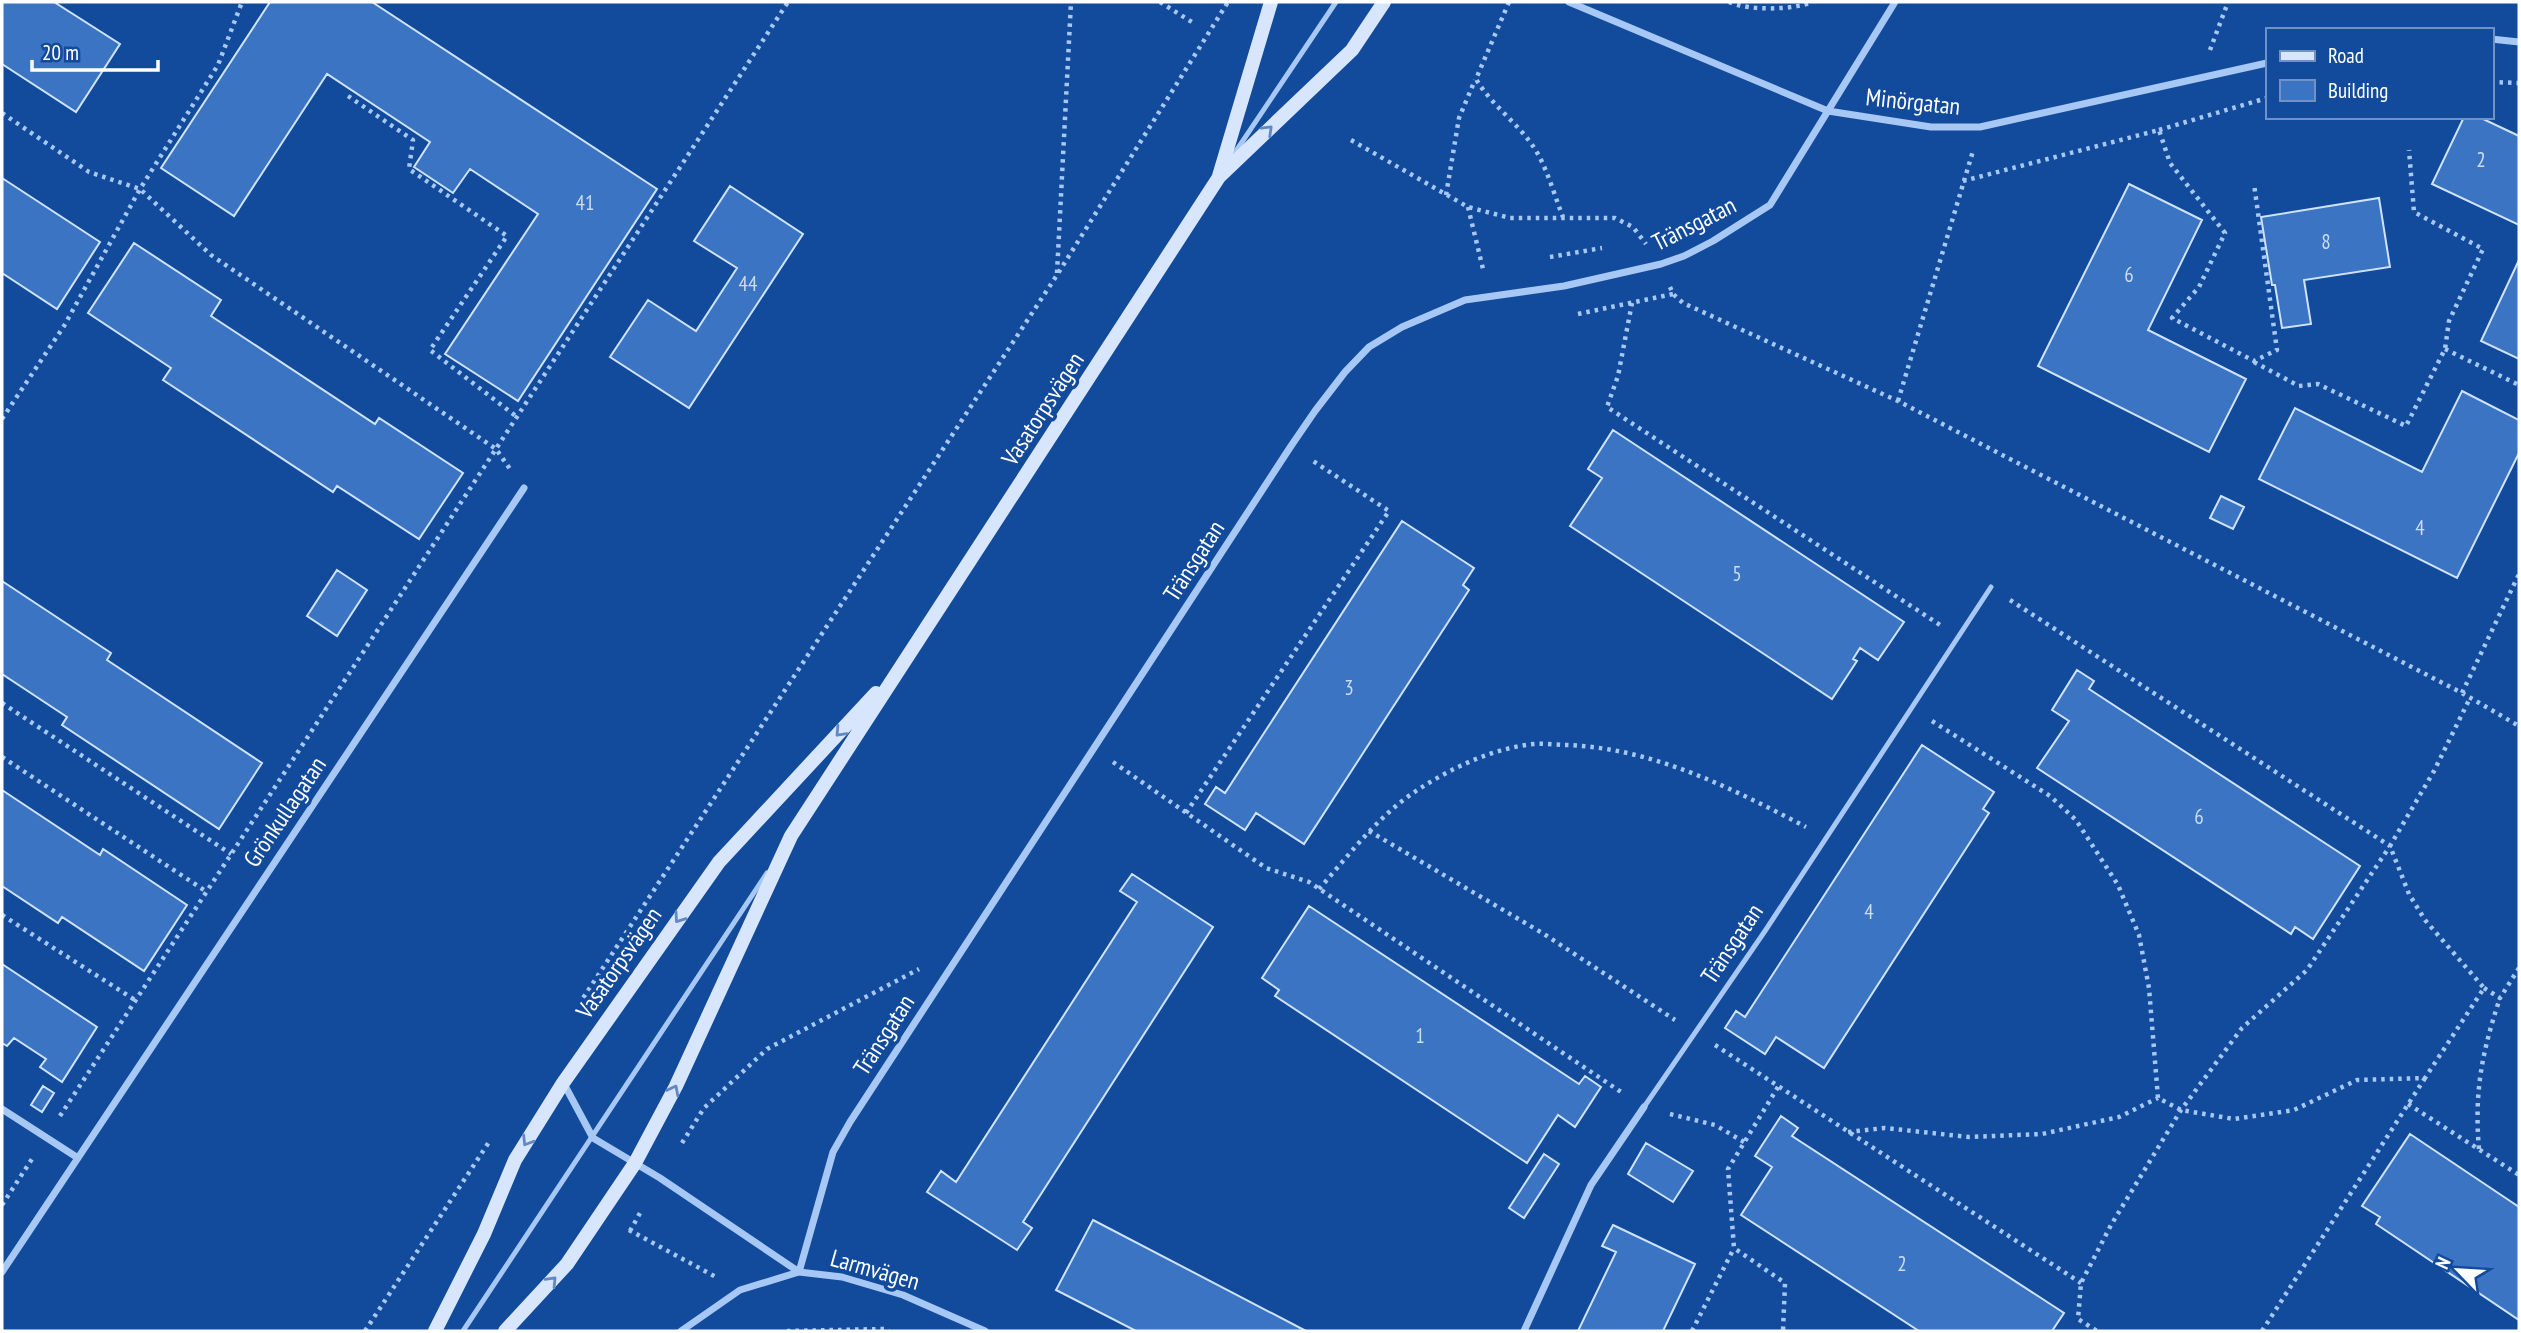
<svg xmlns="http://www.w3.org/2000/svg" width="2521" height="1333" font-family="'PT Sans Narrow',sans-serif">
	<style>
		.building { fill: #3b74c3; stroke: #cfe3fe; stroke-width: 2 }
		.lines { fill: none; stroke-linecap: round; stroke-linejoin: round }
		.path { stroke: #a7c7f4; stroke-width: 4.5; stroke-dasharray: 3.5 5; stroke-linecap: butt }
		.service { stroke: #a7c7f4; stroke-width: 5 }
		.minor { stroke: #a7c7f4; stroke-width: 7 }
		.secondary { stroke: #d7e6fd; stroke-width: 14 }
		.oneway { stroke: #6188c3 }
		.labels { text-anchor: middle; stroke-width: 7; stroke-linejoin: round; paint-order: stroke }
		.number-label { font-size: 21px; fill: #cedcf0 }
		.street-label { font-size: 24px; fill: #fff; stroke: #124a9c }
	</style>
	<rect width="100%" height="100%" fill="#124a9c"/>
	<path class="building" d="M2,2h52l66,42 -44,68 -74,-48z
		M270,2h102l285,187 -139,212 -73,-47 93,-140 -68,-45 -17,24 -39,-26 16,-25 -103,-68 -93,142 -73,-48z
		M2464,117h15l40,19v89l-87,-41z
		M2,178l98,64 -43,67 -55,-36z
		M2129,184l73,36 -54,110 98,49 -37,73 -171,-86z
		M730,186l73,48 -114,174 -79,-51 38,-57 48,31 41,-63 -43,-27z
		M2379,198l11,69 -86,13 7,44 -29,4 -7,-43h-3l-11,-68z
		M134,243l87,57 -10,16 164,108 4,-6 84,55 -44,66 -82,-53 -4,6 -170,-112 8,-12 -83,-55z
		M2519,260v99l-38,-18z
		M2462,391l57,29v33l-62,125 -198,-99 36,-71 127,64z
		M1613,430l291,192 -26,38 -18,-12 -7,11 4,2 -25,38 -262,-173 32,-48 -14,-9z
		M2221,496l23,11 -11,22 -23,-11z
		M1402,521l72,47 -11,17 6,5 -165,254 -48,-31 -11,17 -40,-26 11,-17 9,6z
		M337,570l30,20 -30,46 -30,-20z
		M2,581l109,72 -4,7 155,103 -43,66 -157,-104 5,-8 -65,-43z
		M2077,670l17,11 -5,8 271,177 -47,73 -18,-12 -4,7 -254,-166 32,-47 -17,-11z
		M1922,745l72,47 -11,17 6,4 -165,255 -48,-31 -11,17 -40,-26 11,-17 9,6z
		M2,790l98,65 3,-6 84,56 -43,66 -82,-54 -4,6 -56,-37z
		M1132,874l81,53 -190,295 9,6 -15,22 -90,-58 14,-21 15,11 181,-280 -17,-11z
		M1309,906l270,178 6,-8 16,11 -26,40 -17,-12 -31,48 -252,-167 4,-6 -17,-12z
		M2,964l95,63 -35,55 -22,-15 6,-8 -32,-21 -7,8 -5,-3z
		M43,1086l11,7 -12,19 -11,-7z
		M1781,1116l17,12 -6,8 272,177 -12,18h-133l-178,-116 31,-48 -17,-11z
		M2410,1134l109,73v113l-143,-96 4,-7 -18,-11z
		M1646,1143l47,28 -20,31 -45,-28z
		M1544,1154l15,10 -35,54 -15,-10z
		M1093,1220l213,111h-170l-80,-41z
		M1613,1225l82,39 -32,67h-85l38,-79 -14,-6z"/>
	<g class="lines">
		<path class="path" d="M1160,2l35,22
			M1509,2l-33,77c17,29 47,47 63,77 10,19 16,41 24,61
			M1729,2c21,9 63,8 84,0
			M2210,50l18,-48
			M2491,82l28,1
			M348,96l65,44 -4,29 98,67 -77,114 87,67
			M2,113l87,59 51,17 71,66 285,194 14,20
			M2159,130l108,-32
			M1351,140l117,67 42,11h105l18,9 13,17
			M1963,181l196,-51 11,33 55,70 -26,54 -27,31 82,43 23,-11 -23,-166
			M1446,195l13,-77 16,-38
			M1468,207l15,62
			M1550,257l52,-9
			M1057,273l14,-271
			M1670,287l3,7 10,9 215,98 564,292 57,33
			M1632,303l-14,73 -11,31 333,218
			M1578,314l95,-20
			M2445,349l74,36
			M2254,362l45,24 19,-2 88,42 39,-77 4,-28 34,-72 -69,-37 -5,-62
			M1898,401l75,-250
			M2,419l62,-93 76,-137 78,-124 24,-63
			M2010,600l380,246 -83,124 -65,58 -61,82 -70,115 -30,58 -3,36 19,12
			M2462,693l57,-119
			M2,703l229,151
			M1932,721l118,75 26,24 42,65 21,50 10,53 9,110 23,12 53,9 60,-9 63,-30 68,-2 59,-90 -59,-68 -16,-26 -19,-48 44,-75 36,-73
			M2,757l205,135
			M1113,762l153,106 43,14 315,212
			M1186,813l203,-302 -79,-52
			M1369,831l175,103 131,86
			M1319,889c30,-34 59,-73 97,-98 35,-23 77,-43 118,-47 11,-1 22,1 32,1 87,3 165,43 240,82
			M2,915l133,85
			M2484,988l16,10 19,-30
			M574,1012l483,-737 171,-273
			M1715,1045l366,238
			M1778,1087l-50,82 6,79 51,35 -2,48
			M2408,1104l111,71
			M1670,1114l45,11 29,17
			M60,1116l728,-1114
			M1848,1132l37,-4 84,9 73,-3 77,-17 39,-19
			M682,1143l22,-35 63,-59 152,-80
			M2479,1149c-5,-57 3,-97 21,-151
			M2,1205l30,-46
			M629,1230l87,47
			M630,1231l10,-18
			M365,1331l124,-189
			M787,1331l97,-2 5,2
			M1692,1331l42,-83
			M2262,1331l163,-253"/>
		<path class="service" d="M1234,154l102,-152
			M1644,1107l121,-176 226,-344
			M463,1331l304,-458"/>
		<path class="minor" d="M1569,2l259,109 103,16h49l287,-64
			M2491,39l28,3
			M564,1084l29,54 67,40 139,94
			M2,1109l76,49
			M2,1272l522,-784
			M799,1272l34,-120 17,-30 441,-676 24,-35 30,-39 24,-25 33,-20 63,-27 99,-14 97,-22 23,-8 29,-15 57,-36 125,-203
			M681,1331l59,-41 59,-18 43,5 61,18 82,36
			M1524,1331l67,-146 53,-78"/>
		<path class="secondary" d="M1219,176l52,-174
			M435,1331l49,-97 31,-74 48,-77 156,-221 157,-169
			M505,1331l62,-67 68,-101 41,-77 115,-250 428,-659 133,-127 32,-48"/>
	</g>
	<defs><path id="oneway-chevron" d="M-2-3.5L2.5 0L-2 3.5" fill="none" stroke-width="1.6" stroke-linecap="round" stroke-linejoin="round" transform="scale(1.75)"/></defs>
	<g class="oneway">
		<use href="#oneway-chevron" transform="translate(1268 130) rotate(-44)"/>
		<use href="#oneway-chevron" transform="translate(840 732) rotate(133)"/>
		<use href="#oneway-chevron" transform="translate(679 918) rotate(125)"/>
		<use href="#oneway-chevron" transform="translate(674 1090) rotate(-63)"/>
		<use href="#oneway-chevron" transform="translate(527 1141) rotate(122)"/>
		<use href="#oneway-chevron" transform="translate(552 1281) rotate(-47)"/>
	</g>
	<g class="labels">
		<g class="number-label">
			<text x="2481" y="167">2</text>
			<text x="585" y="210">41</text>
			<text x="2326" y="249">8</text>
			<text x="2129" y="282">6</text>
			<text x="748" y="291">44</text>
			<text x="2420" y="535">4</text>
			<text x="1737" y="581">5</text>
			<text x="1349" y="695">3</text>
			<text x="2199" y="824">6</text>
			<text x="1869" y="919">4</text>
			<text x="1420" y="1043">1</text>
			<text x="1902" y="1271">2</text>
		</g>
		<g class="street-label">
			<text transform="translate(1913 102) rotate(6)" y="8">Minörgatan</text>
			<text transform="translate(1694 224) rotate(-27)" y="8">Tränsgatan</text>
			<text transform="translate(1043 409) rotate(-57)" y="8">Vasatorpsvägen</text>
			<text transform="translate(1194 561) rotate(-57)" y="8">Tränsgatan</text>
			<text transform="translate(285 812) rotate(-56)" y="8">Grönkullagatan</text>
			<text transform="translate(1732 944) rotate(-56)" y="8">Tränsgatan</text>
			<text transform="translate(619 963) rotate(-55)" y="8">Vasatorpsvägen</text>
			<text transform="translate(884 1035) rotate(-57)" y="8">Tränsgatan</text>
			<text transform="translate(875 1270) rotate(16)" y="8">Larmvägen</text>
		</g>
	</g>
	<rect width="2521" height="1333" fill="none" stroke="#ffffff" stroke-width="7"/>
	<rect x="2266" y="28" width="228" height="91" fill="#124a9c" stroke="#7192c4" stroke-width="2"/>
	<rect x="2280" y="51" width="35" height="10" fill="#d7e6fd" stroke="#7192c4" stroke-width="2"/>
	<text x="2328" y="63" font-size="21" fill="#ffffff">Road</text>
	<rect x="2280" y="80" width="35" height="21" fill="#3b74c3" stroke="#7192c4" stroke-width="2"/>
	<text x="2328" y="98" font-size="21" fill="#ffffff">Building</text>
	<g transform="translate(2458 1270) rotate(295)" stroke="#124a9c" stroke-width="5" paint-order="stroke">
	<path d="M0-5L12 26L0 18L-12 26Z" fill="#ffffff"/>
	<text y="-10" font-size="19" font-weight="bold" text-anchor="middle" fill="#ffffff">N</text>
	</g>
	<path d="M32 60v10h126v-10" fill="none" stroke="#ffffff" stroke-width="3.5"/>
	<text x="42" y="60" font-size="21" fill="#ffffff" stroke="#124a9c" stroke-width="5" paint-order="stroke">20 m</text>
</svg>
